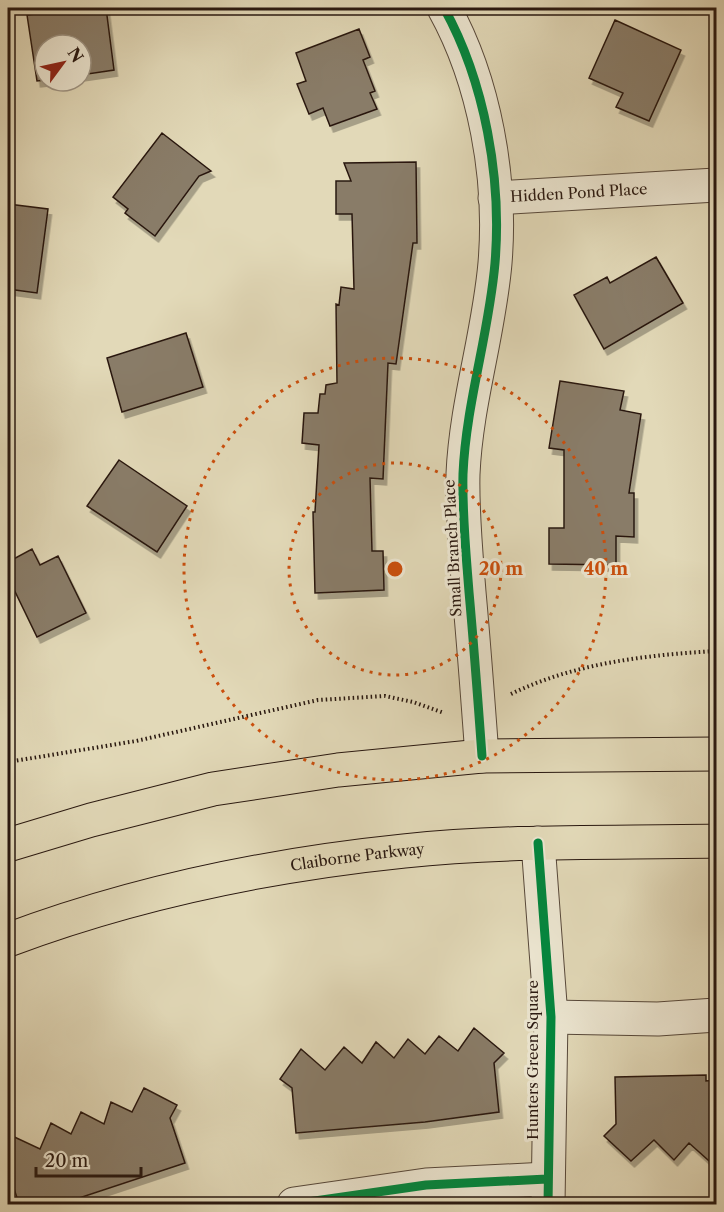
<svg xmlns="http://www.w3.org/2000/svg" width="724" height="1212" font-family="'Libre Caslon Text',serif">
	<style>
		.building { fill: #897c67; stroke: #291810; stroke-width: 1.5; filter: url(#shadow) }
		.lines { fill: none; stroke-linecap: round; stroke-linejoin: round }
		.minor-casing { stroke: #57483a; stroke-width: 35 }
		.major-casing { stroke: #291810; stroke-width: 35 }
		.path { stroke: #291810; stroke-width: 4; stroke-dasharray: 1.5 3; stroke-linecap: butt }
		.minor { stroke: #ece6d1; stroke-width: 33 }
		.major { stroke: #e2d9b8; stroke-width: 33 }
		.cycleway-casing { stroke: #ece6d1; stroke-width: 13 }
		.cycleway { stroke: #00873e; stroke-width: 9 }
		.ring { fill: none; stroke: #cb4f0d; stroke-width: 3; stroke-dasharray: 3 6 }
		.labels { text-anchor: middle; stroke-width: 6; stroke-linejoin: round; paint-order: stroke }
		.street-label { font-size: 15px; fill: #291810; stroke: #ece6d1 }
		.centre { fill: #cb4f0d; stroke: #ece6d1; stroke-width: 3 }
		.ring-label { font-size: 18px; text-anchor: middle; font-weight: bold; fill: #cb4f0d; stroke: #ece6d1; stroke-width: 6; stroke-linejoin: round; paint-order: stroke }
	</style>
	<defs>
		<filter id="shadow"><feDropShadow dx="3.5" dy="6" stdDeviation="0" flood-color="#0004"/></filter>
	</defs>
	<rect width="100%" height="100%" fill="#e2d9b8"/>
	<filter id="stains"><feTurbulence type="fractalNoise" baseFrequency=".00333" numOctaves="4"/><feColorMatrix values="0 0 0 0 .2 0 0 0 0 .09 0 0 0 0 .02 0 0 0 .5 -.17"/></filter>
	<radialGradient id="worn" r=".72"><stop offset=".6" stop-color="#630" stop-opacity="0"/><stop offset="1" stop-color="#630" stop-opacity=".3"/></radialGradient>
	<path class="building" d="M81,8h25l8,62 -33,5v-30h-36v35l-8,1 -10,-66z
		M615,20l66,30 -32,71 -33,-14 7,-14 -34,-15z
		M359,29l11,28 -7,3 12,31 -5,2 7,16 -47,17 -7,-18 -14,6 -12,-30 9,-3 -10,-28z
		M162,133l49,38 -12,5 -44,60 -30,-23 3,-4 -15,-12z
		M416,162l1,81h-4l-17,121 -8,-1 -5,116 -13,-1 2,73h11l1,39 -69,3 -2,-81h2l4,-67 -17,-2 2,-30h14l2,-19h5l1,-9 11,-2 -1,-79 3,1 2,-18 13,2 -2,-75h-16v-33h15l-7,-18z
		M8,204l40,5 -11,84 -29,-4z
		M656,257l27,46 -79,46 -30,-54 33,-18 3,6z
		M186,333l17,54 -81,25 -15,-54z
		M560,381l64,10 -4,19 21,4 -12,79h5v44l-18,-1v29l-67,-1v-36h15v-78l-15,-2z
		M119,460l68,46 -30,46 -70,-46z
		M32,549l8,16 18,-9 28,57 -49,24 -29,-60v-15z
		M474,1028l30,25 -10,10 5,49 -74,10 -129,11 -4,-45 -12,-9 21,-30 24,21 19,-23 18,16 14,-21 18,16 14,-19 17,15 14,-18 19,15z
		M706,1075v6l11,-1v88l-28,-25 -15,17 -20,-20 -23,21 -27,-25 12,-12 -1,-47z
		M144,1088l33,17 -7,13 15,45 -124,41h-42l-11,-34v-36l32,15 11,-26 20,11 10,-22 23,12 7,-22 21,10z"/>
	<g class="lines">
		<defs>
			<g id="minor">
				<path d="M444,8c41,74 58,171 51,255 -6,71 -29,140 -32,211 -1,40 3,79 6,118 5,55 9,109 13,164"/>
				<path id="s1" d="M495,198l221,-13"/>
				<path d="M538,843l13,174 -3,187"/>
				<path d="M551,1017l107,2 58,-4"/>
				<path d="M294,1204l132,-19 121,-6"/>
			</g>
			<g id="major">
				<path d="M8,845l83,-25 122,-31 125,-19 144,-14 234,-2"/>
				<path id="s2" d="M8,940c128,-48 260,-75 396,-89 103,-11 209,-8 312,-10"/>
			</g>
		</defs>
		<use href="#minor" class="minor-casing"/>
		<use href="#major" class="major-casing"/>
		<path class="path" d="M511,694c64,-31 135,-39 205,-43
			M8,762l128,-21 182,-41 67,-4 28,6 31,11"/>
		<use href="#minor" class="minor"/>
		<use href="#major" class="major"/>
		<defs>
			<path id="cycleway" d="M444,8c41,74 58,171 51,255 -6,71 -29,140 -32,211 -1,40 3,79 6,118 5,55 9,109 13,164
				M538,843l13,174 -3,187
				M294,1204l132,-19 121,-6"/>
		</defs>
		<use href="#cycleway" class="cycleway-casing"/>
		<use href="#cycleway" class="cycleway"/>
	</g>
	<g class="ring">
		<circle cx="395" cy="569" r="106"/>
		<circle cx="395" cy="569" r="211"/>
	</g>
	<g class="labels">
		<g class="street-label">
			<text dy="5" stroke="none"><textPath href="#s1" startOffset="84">Hidden Pond Place</textPath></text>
			<text transform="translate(453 548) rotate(-93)" y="5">Small Branch Place</text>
			<text dy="5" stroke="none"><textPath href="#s2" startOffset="360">Claiborne Parkway</textPath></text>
			<text transform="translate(533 1060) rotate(-90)" y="5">Hunters Green Square</text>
		</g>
	</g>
	<circle cx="395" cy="569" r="9" class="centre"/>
	<g class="ring-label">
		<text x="501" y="575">20 m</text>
		<text x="606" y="575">40 m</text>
	</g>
	<rect width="724" height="1212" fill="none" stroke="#e2d9b8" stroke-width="30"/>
	<rect x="9" y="9" width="706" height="1194" fill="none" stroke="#291810" stroke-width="3"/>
	<rect x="15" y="15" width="694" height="1182" fill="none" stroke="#291810" stroke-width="1.5"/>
	<g transform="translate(63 63) rotate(57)"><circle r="28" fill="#ece6d1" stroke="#9e9484" stroke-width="1.5"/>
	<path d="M0-4.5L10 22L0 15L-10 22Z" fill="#8f2418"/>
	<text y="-9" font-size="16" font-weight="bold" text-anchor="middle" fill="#291810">N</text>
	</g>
	<path d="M36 1167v9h105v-9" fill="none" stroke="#291810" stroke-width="3"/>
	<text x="45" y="1167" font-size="18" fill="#291810" stroke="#ece6d1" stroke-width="4.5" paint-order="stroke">20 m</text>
	<rect width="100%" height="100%" filter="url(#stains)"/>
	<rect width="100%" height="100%" fill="url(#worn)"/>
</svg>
